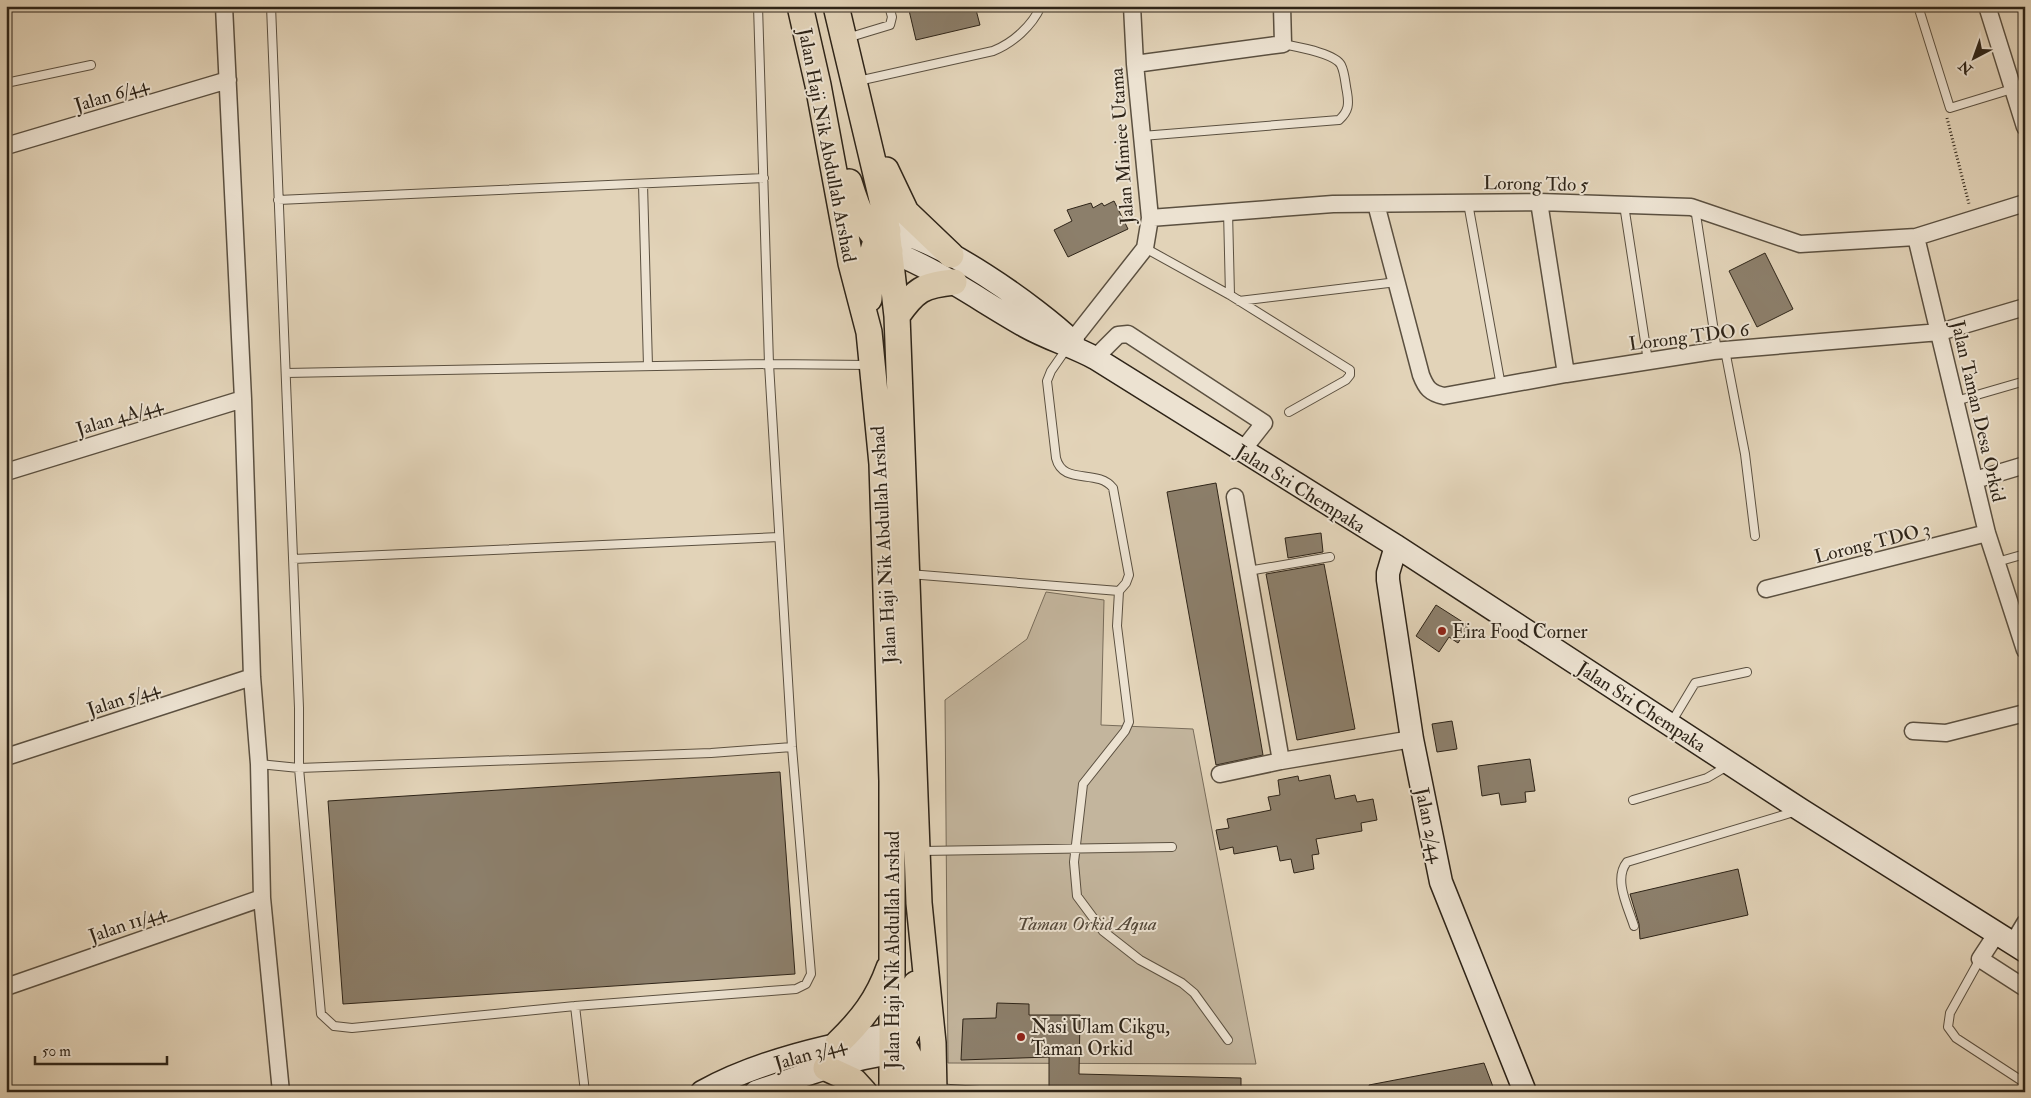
<svg xmlns="http://www.w3.org/2000/svg" width="2031" height="1098" font-family="'IM FELL Double Pica',serif">
	<style>
		.green { fill: #c3b59d; stroke: #786c5a }
		.building { fill: #8c7f6b; stroke: #2e2418 }
		.lines { fill: none; stroke-linecap: round; stroke-linejoin: round }
		.lane-casing { stroke: #5b5040; stroke-width: 10 }
		.street-casing { stroke: #5b5040; stroke-width: 19 }
		.secondary-casing { stroke: #2e2418; stroke-width: 25 }
		.primary-casing { stroke: #2e2418; stroke-width: 28 }
		.path { stroke: #2e2418; stroke-width: 3; stroke-dasharray: 1 2.5; stroke-linecap: butt }
		.lane { stroke: #ece2d1; stroke-width: 8 }
		.street { stroke: #ece2d1; stroke-width: 16 }
		.secondary { stroke: #ece2d1; stroke-width: 22 }
		.primary { stroke: #e2d3b8; stroke-width: 25 }
		.poi-dot { fill: #8f2418; stroke: #ece2d1; stroke-width: 2 }
		.labels { text-anchor: middle; stroke-width: 4; stroke-linejoin: round; paint-order: stroke }
		.street-label { font-size: 19px; fill: #2e2418; stroke: #ece2d1 }
		.poi-label { font-size: 19px; fill: #2e2418; stroke: #ece2d1; text-anchor: start }
		.park-label { font-size: 19px; font-style: italic; fill: #534839; stroke: #ece2d1 }
	</style>
	<rect width="100%" height="100%" fill="#e2d3b8"/>
	<filter id="stains"><feTurbulence type="fractalNoise" baseFrequency=".004" numOctaves="4"/><feColorMatrix values="0 0 0 0 .2 0 0 0 0 .09 0 0 0 0 .02 0 0 0 .5 -.17"/></filter>
	<radialGradient id="worn" r=".72"><stop offset=".6" stop-color="#630" stop-opacity="0"/><stop offset="1" stop-color="#630" stop-opacity=".3"/></radialGradient>
	<path class="green" d="M1046,592l58,8 -3,125 92,4 63,335 -308,-1 -3,-363 82,-61z"/>
	<path class="building" d="M908,6h67l5,19 -64,15z
		M1114,201l14,28 -60,28 -14,-27 18,-9 -5,-11 24,-7 2,5 9,-5 2,3z
		M1765,253l28,56 -36,18 -28,-56z
		M1216,483l47,272 -47,10 -49,-273z
		M1321,533l2,19 -35,6 -3,-20z
		M1324,564l31,165 -58,11 -31,-166z
		M1436,605l33,21 -11,17 -9,-6 -10,15 -23,-16z
		M1452,721l5,28 -20,3 -5,-28z
		M1530,759l5,32 -10,1 1,10 -25,3 -2,-12 -17,3 -4,-30z
		M780,772l15,202 -452,30 -15,-203z
		M1330,775l5,24 20,-4 2,7 16,-3 4,21 -16,3 1,8 -46,8 3,15 -7,1 2,14 -20,4 -3,-14 -11,2 -3,-15 -43,8 -1,-7 -13,3 -4,-20 13,-2 -2,-9 44,-9 -3,-13 12,-2 -2,-15 20,-4 1,5z
		M1738,869l10,46 -108,24 -1,-15 -9,-30z
		M997,1003l32,1v11h51l-1,59 162,4v14h-192v-35l-88,3 2,-41 33,-1z
		M1484,1063l11,29h-125l-1,-7z"/>
	<g class="lines">
		<defs>
			<path id="lane" d="M271,6l28,702v60l22,246 13,12 18,2 223,-22 221,-17 10,-5 5,-10 -19,-227 -23,-383 -11,-358
				M1918,6l32,102 62,-19
				M847,38l43,-13 2,-8 -3,-11
				M858,81l135,-30c20,-8 39,-25 48,-45
				M6,83l85,-18
				M1142,136l197,-16c10,-9 10,-16 8,-28 -2,-9 -2,-19 -6,-27 -6,-12 -44,-18 -58,-21
				M643,184l5,182
				M278,200l486,-22
				M1468,203l33,183
				M1624,205l24,156
				M1695,208l22,143
				M1228,211l2,84
				M1145,248l85,47 120,75v5l-4,5 -57,32
				M1239,301l158,-19
				M1067,348l-16,23 -4,10 9,77c7,28 41,10 57,30l16,87 -3,8 -7,8 -2,35 12,96 -4,9 -42,53 -9,78 3,34 26,35 37,29 42,23 12,10 34,47
				M1725,350l20,104 10,82
				M286,373l483,-9 100,1
				M1956,401l69,-20
				M293,559l486,-22
				M1997,562l28,-8
				M1248,571l82,-14
				M909,574l210,17
				M1671,723l24,-40 52,-11
				M259,764l40,4 412,-15 81,-6
				M1633,800l74,-22 22,-13
				M921,851l251,-4
				M1634,926c-6,-19 -21,-47 -7,-64l170,-51
				M1980,959l-30,54 -2,14 8,11 69,45
				M575,1006l10,86
				M936,1088l58,4"/>
			<path id="street" d="M224,6l19,393 9,278 7,87 3,134 19,194
				M1987,6l38,121
				M1135,64l148,-20 -1,-38
				M6,146l222,-66
				M1539,202l27,172
				M1376,204l45,171c5,13 9,18 23,21l122,-22 147,-23 227,-19 85,-25
				M1150,218l183,-14 206,-2 152,5 109,37 116,-7 109,-34
				M1916,237l71,296 38,117
				M1068,346l77,-98 5,-30 -15,-154 -3,-58
				M1095,358l23,-23 10,-1 136,89 -22,28
				M6,472l237,-73
				M1975,480l50,-15
				M1235,497l46,264 131,-22
				M1766,589l221,-56
				M1913,731l33,2 79,-20
				M6,757l246,-80
				M1220,774l61,-13
				M1997,933l-17,26 45,29
				M2013,943l12,-20
				M6,987l256,-89"/>
			<path id="secondary" d="M888,231c48,4 150,77 185,111
				M890,251c50,20 89,49 135,75 23,13 48,20 70,32l301,188 405,264 224,141
				M1396,546l-8,27v7l24,159 29,143 84,210
				M702,1092c56,-31 129,-48 192,-58
				M756,1092c44,-15 89,-33 136,-39"/>
			<path id="primary" d="M800,6l18,79 33,178 18,69 13,132 10,317v311
				M836,6l49,206 12,104 22,587 14,140 1,49
				M886,170l20,42 45,43
				M849,182c9,29 17,51 41,69
				M869,299l3,-45 4,-13 12,-10
				M897,316c18,-26 26,-31 57,-34
				M894,1034c16,16 22,35 22,58
				M838,1043c24,-23 40,-44 51,-75
				M892,1053c22,-23 23,-39 24,-69
				M826,1068l28,13 10,11"/>
		</defs>
		<use href="#lane" class="lane-casing"/>
		<use href="#street" class="street-casing"/>
		<use href="#secondary" class="secondary-casing"/>
		<use href="#primary" class="primary-casing"/>
		<path class="path" d="M1947,118l22,86"/>
		<use href="#lane" class="lane"/>
		<use href="#street" class="street"/>
		<use href="#secondary" class="secondary"/>
		<use href="#primary" class="primary"/>
	</g>
	<g class="poi-dot">
		<circle cx="1442" cy="631" r="5"/>
		<circle cx="1021" cy="1037" r="5"/>
	</g>
	<g class="labels">
		<g class="street-label">
			<text transform="translate(111 94) rotate(-17)" y="7">Jalan 6/44</text>
			<text transform="translate(828 145) rotate(79)" y="7">Jalan Haji Nik Abdullah Arshad</text>
			<text transform="translate(1121 146) rotate(-94)" y="7">Jalan Mimiee Utama</text>
			<text transform="translate(1536 183) rotate(1)" y="7">Lorong Tdo 5</text>
			<text transform="translate(1689 336) rotate(-7)" y="7">Lorong TDO 6</text>
			<text transform="translate(1979 411) rotate(77)" y="7">Jalan Taman Desa Orkid</text>
			<text transform="translate(119 416) rotate(-17)" y="7">Jalan 4A/44</text>
			<text transform="translate(1301 488) rotate(32)" y="7">Jalan Sri Chempaka</text>
			<text transform="translate(1872 542) rotate(-14)" y="7">Lorong TDO 3</text>
			<text transform="translate(883 545) rotate(-93)" y="7">Jalan Haji Nik Abdullah Arshad</text>
			<text transform="translate(123 698) rotate(-18)" y="7">Jalan 5/44</text>
			<text transform="translate(1642 706) rotate(33)" y="7">Jalan Sri Chempaka</text>
			<text transform="translate(1430 825) rotate(78)" y="7">Jalan 2/44</text>
			<text transform="translate(127 923) rotate(-19)" y="7">Jalan 11/44</text>
			<text transform="translate(892 950) rotate(-90)" y="7">Jalan Haji Nik Abdullah Arshad</text>
			<text transform="translate(810 1053) rotate(-16)" y="7">Jalan 3/44</text>
		</g>
		<g class="poi-label">
			<text x="1452" y="638">Eira Food Corner</text>
			<text x="1031" y="1033">Nasi Ulam Cikgu,<tspan x="1031" dy="22">Taman Orkid</tspan></text>
		</g>
		<g class="park-label">
			<text x="1087" y="930">Taman Orkid Aqua</text>
		</g>
	</g>
	<rect width="2031" height="1098" fill="none" stroke="#e2d3b8" stroke-width="25"/>
	<rect x="8" y="8" width="2016" height="1083" fill="none" stroke="#2e2418" stroke-width="2.5"/>
	<rect x="12" y="12" width="2006" height="1073" fill="none" stroke="#2e2418"/>
	<g transform="translate(1974 58) rotate(221)" stroke="#ece2d1" stroke-width="4" paint-order="stroke">
	<path d="M0-4L9 19L0 12L-9 19Z" fill="#2e2418"/>
	<text y="-8" font-size="14" font-weight="bold" text-anchor="middle" fill="#2e2418">N</text>
	</g>
	<path d="M35 1056v8h132v-8" fill="none" stroke="#2e2418" stroke-width="2.5"/>
	<text x="42" y="1056" font-size="15" fill="#2e2418" stroke="#ece2d1" stroke-width="4" paint-order="stroke">50 m</text>
	<rect width="100%" height="100%" filter="url(#stains)"/>
	<rect width="100%" height="100%" fill="url(#worn)"/>
</svg>
